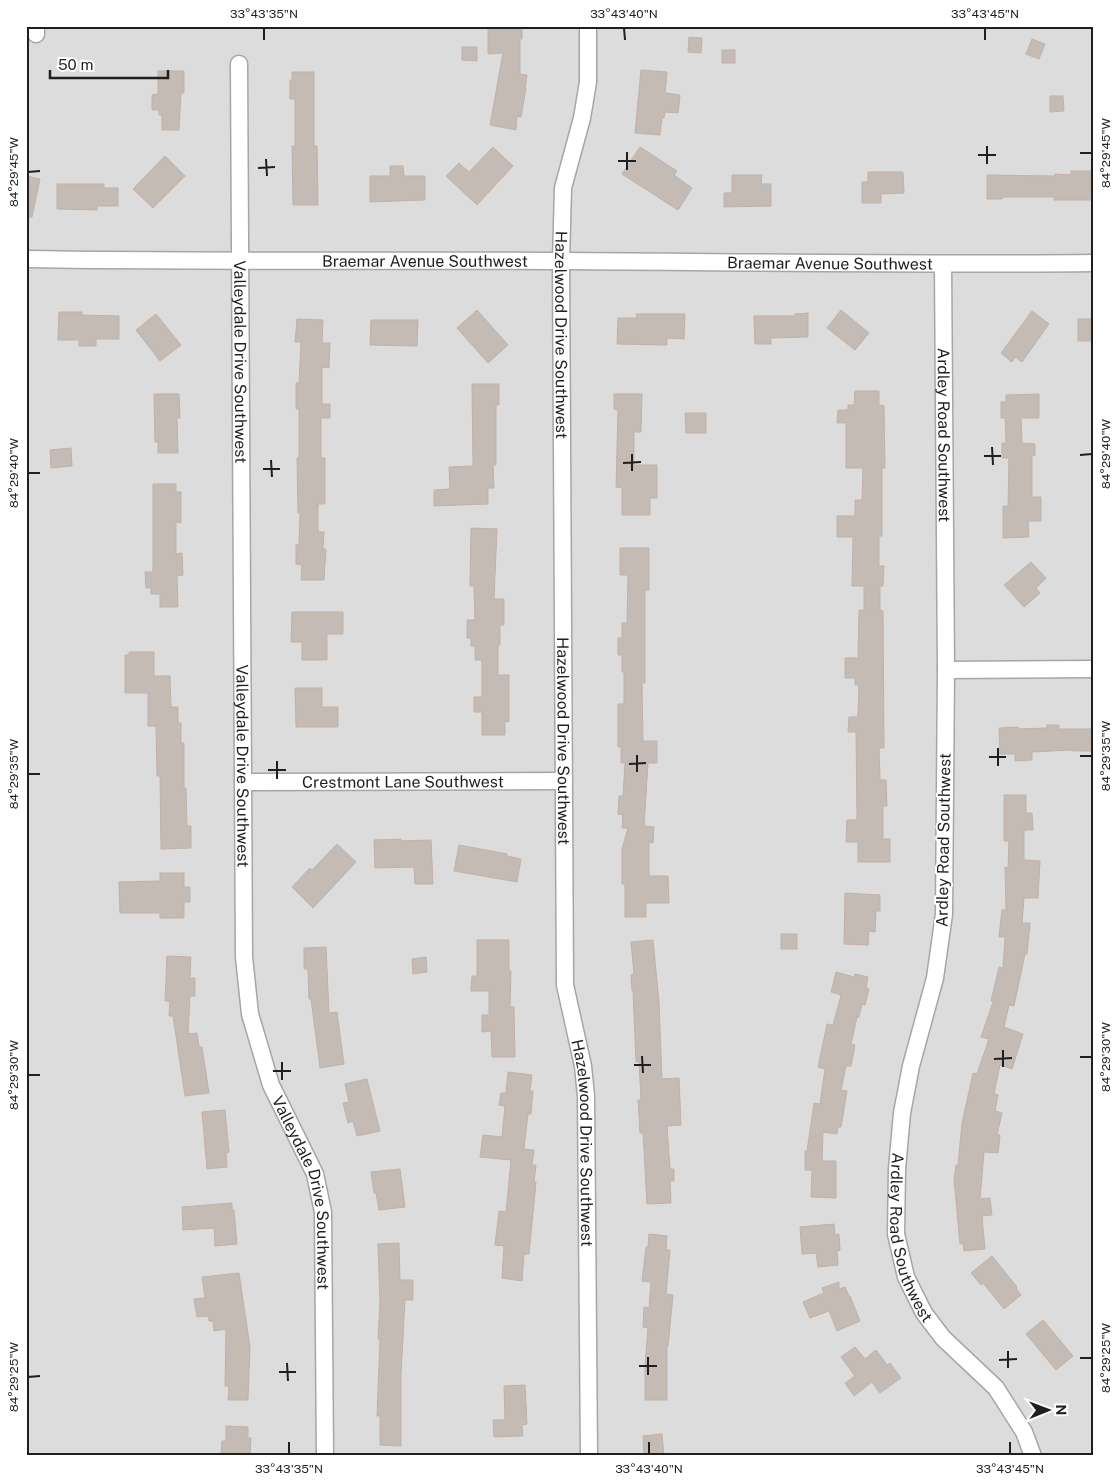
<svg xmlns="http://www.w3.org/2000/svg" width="1120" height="1482" viewBox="0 0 1120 1482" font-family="'Public Sans',sans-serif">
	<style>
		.residential { fill: #dddcdc }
		.building { fill: #c4bbb5; stroke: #c1b1a8 }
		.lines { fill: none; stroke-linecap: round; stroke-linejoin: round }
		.street-casing { stroke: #a6a6a6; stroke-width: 19 }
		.street { stroke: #fff; stroke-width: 16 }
		.ticks { fill: none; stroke: #1f1f1f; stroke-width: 2 }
		.labels { text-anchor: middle; stroke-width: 4; stroke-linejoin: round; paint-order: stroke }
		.street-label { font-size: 16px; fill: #1f1f1f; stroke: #fff }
		.neatline { fill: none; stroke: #1f1f1f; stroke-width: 2 }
		.ticks-label { font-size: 12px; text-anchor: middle; fill: #1f1f1f }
	</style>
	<rect width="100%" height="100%" fill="#f0ebe5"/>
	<rect class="residential" x="26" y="26" width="1068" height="1430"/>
	<g class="building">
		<polygon points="488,26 522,26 522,39 520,39 520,74 527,75 525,88 526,88 521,117 517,116 516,130 490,125 503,53 488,54"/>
		<polygon points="689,37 702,38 701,53 688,52"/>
		<polygon points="1032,39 1045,44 1039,59 1026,54"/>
		<polygon points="462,47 477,47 477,61 462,60"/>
		<rect x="722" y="50" width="13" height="13"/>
		<polygon points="641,70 667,72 665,93 680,95 678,113 665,112 664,118 662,118 660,135 635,133"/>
		<polygon points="158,71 184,71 184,93 181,93 179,130 162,130 162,115 159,115 159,110 152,110 152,95 158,94"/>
		<polygon points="292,72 314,72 314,146 317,146 318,205 293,205 292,146 295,146 295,99 290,99 290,80 292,80"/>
		<polygon points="1050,96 1063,96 1064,111 1050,112"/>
		<polygon points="493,147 513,166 477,205 446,176 459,163 469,172"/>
		<polygon points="640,147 677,171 674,175 692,188 678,210 622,174"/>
		<polygon points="165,156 185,176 153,208 133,189"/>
		<polygon points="390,166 403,166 404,176 425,176 425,200 370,202 370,176 390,176"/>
		<polygon points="1071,171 1094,171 1094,193 1090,193 1090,200 1054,200 1054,197 1002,197 1002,199 987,199 987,175 1055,176 1055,174 1071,175"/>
		<polygon points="868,172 903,172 904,193 881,194 881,203 862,203 862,182 868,182"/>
		<polygon points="732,175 762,175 761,184 771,184 771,206 724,207 724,193 732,193"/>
		<polygon points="26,176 40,179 32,217 26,217"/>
		<polygon points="57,184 104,184 104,188 118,188 118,206 97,206 97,210 57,209"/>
		<polygon points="477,310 508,345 488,363 457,328"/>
		<polygon points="841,310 869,333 855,350 827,328"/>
		<polygon points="1032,311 1049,324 1022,362 1015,357 1012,362 1001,353"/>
		<polygon points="59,312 82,312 82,315 119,316 119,339 96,339 96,346 79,346 79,340 58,340"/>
		<polygon points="808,313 808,337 771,338 771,344 755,344 754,316 795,316 795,314"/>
		<polygon points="156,314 181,345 160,361 136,330"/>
		<polygon points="636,314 685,314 684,339 667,338 667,345 617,344 618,318 637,318"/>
		<polygon points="297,319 323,320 322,343 330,343 329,368 322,367 322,404 330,404 330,418 321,418 321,458 325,458 325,504 318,504 318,532 324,532 323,549 326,549 324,580 301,580 302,565 296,564 296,545 299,545 300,513 298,513 297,458 299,458 299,409 296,409 296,383 299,383 301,342 295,342"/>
		<rect x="1078" y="319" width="16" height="22"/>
		<polygon points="371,320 418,320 417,346 370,345"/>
		<polygon points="472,384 499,384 499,405 496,405 496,465 493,465 494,488 488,488 488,504 434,506 434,490 450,489 449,467 473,466"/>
		<polygon points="855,391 879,391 879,405 884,406 885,468 882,468 882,536 879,536 879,566 884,566 883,586 880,586 880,610 883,611 884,748 879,748 880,780 886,780 887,806 883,806 883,839 890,839 890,862 858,862 858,842 846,842 847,820 857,820 856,732 848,732 849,717 857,717 858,714 859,685 855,685 855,678 845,678 845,658 858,658 859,610 864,610 864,586 852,586 853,537 837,537 837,516 855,516 855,500 862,500 863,468 846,468 846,423 837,423 838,410 848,410 848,405 854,405"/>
		<polygon points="154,394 179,394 180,418 177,418 178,453 158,453 158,442 155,442"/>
		<polygon points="614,394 642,394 641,432 634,432 634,465 657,465 657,498 650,498 650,515 622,515 622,488 616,487 618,410 614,409"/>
		<polygon points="1039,394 1039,418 1021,418 1022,443 1035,444 1035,456 1032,455 1032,497 1041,497 1041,521 1028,521 1029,537 1003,538 1003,506 1008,506 1009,458 1002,458 1002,443 1006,443 1005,418 1001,418 1001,402 1006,402 1006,395"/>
		<polygon points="685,413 706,413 706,433 686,433"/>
		<polygon points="71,448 72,466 51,468 50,450"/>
		<polygon points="153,484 176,484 176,492 181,492 181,523 176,522 176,554 182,553 183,575 177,576 178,607 160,607 160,594 151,594 151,588 146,588 145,572 153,572"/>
		<polygon points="471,528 497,529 494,599 504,599 504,625 500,625 500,645 498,645 498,675 509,675 509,722 505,721 505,735 482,735 482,712 474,712 474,697 482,697 482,660 475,660 475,646 471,646 471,638 467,638 467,620 475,620 474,586 470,586"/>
		<polygon points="620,548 649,548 649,590 645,590 645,683 642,683 643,741 657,741 657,763 648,763 644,826 654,827 653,843 649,842 649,876 668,876 669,903 646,903 646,917 625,917 625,884 622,884 622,849 628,828 622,828 623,815 618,814 619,796 623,796 625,763 621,763 621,747 618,747 618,704 624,704 624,672 622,672 622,655 618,655 618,638 622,638 622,623 627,623 628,575 620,575"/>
		<polygon points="1031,562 1046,578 1036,588 1040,593 1024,607 1004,585"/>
		<polygon points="292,612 343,612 343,634 327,634 327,660 302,660 302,642 291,642"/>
		<polygon points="129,652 154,652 154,676 170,676 171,707 178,707 178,723 181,723 181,743 184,743 184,788 186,788 187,826 191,826 191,848 161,849 160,776 157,776 156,726 148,726 148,693 125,693 125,655 129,655"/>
		<polygon points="295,688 322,688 322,707 338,707 338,727 296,727"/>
		<polygon points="1047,725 1059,725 1059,729 1094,729 1094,751 1073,751 1073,750 1032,752 1032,760 1015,761 1015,754 1000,754 999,728 1018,727 1019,729 1047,728"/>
		<polygon points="1004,795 1026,795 1026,813 1032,813 1033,830 1024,830 1024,860 1040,861 1038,898 1024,898 1022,923 1030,923 1027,954 1025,954 1014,1006 1009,1005 1004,1027 1023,1034 1012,1069 1000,1065 994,1094 998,1095 995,1111 1002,1113 997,1135 1000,1135 998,1153 984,1152 980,1199 990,1198 992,1215 982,1216 985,1249 964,1251 963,1243 960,1244 954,1179 956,1165 958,1165 962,1123 973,1073 977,1074 989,1039 981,1037 993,1002 991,1001 999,967 1003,968 1005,937 999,937 1002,910 1006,910 1005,867 1008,868 1009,841 1004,841"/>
		<polygon points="401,839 401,841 431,840 433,884 415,884 414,867 375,868 374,840"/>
		<polygon points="337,844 356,862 313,908 292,887 310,868 312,870"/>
		<polygon points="459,845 507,854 507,856 521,859 517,882 454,871"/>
		<polygon points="160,873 184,873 184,887 190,887 190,902 184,902 184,918 160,918 160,913 120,913 119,882 160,881"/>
		<polygon points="845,893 880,895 880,911 876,911 875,932 869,931 868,945 844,944"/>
		<rect x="781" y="934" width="16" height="15"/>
		<polygon points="477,940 509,940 509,971 511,971 510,1007 514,1007 515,1057 492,1057 491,1031 482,1032 482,1015 489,1015 489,991 471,991 472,976 477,976"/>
		<polygon points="653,940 659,1002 662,1079 679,1078 681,1125 667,1126 670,1169 674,1169 674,1181 670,1181 671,1203 647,1204 643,1133 640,1133 638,1100 641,1100 639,1062 636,1062 633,991 632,991 631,975 634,974 631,942"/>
		<polygon points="326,947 329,1013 337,1012 344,1064 320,1068 311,999 309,999 308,969 304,969 304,948"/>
		<polygon points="167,956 191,957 190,978 195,978 195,996 190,996 188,1034 197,1033 199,1047 202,1047 209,1093 185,1096 173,1016 169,1016 170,1001 165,1001"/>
		<polygon points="426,957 427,972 413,974 412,959"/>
		<polygon points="836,972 854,977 855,974 868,977 866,988 869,989 865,1005 862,1004 859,1017 857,1017 851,1044 855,1045 851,1066 846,1066 841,1090 847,1091 841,1127 838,1127 837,1134 823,1132 822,1161 836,1161 836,1198 811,1197 812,1170 805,1170 805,1151 807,1151 814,1103 820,1104 825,1069 818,1067 827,1024 833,1025 841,995 831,992"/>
		<polygon points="508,1072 532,1075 530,1091 533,1091 531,1114 528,1114 524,1149 534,1150 532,1165 536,1165 534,1182 536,1182 529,1254 524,1254 522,1281 502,1278 504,1246 495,1245 499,1211 506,1212 511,1160 480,1157 483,1135 502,1137 505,1106 499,1105 501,1093 506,1093"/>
		<polygon points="367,1079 380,1131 357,1136 353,1121 348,1123 343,1103 349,1102 345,1084"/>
		<polygon points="225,1110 229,1152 226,1153 227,1167 207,1169 202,1112"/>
		<polygon points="400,1169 405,1207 379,1210 376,1193 374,1193 371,1172"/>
		<polygon points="232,1203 232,1210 234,1210 237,1244 215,1246 214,1228 183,1230 182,1207"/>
		<polygon points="834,1224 835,1235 839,1234 840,1250 837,1251 838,1265 818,1267 816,1253 802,1254 800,1227"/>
		<polygon points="649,1234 667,1236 666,1250 670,1250 666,1294 673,1295 668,1346 667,1346 667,1400 645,1400 645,1364 648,1328 643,1327 644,1307 649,1308 651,1282 642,1281 646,1247 648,1247"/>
		<polygon points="399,1243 400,1280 413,1280 413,1300 405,1300 401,1375 401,1446 380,1445 380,1416 377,1416 380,1339 378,1339 380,1303 378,1244"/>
		<polygon points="992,1256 1017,1287 1016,1288 1021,1295 1004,1309 983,1283 981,1285 971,1273"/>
		<polygon points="239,1273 250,1347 248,1400 228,1400 229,1386 225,1386 226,1329 214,1331 213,1321 209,1321 208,1316 197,1317 194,1299 205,1298 202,1277"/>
		<polygon points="839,1282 839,1289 845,1287 849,1296 850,1296 860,1321 837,1331 829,1311 810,1318 803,1302 824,1293 822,1288"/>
		<polygon points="1043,1320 1073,1356 1056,1370 1026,1334"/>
		<polygon points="855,1347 865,1359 876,1350 887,1365 890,1363 901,1378 880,1393 872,1382 854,1396 845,1383 855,1376 841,1357"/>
		<polygon points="525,1385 527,1424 522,1425 523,1436 494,1437 493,1420 505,1420 504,1386"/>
		<polygon points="226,1426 248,1427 248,1438 251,1438 250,1456 221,1456 222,1441 226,1441"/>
		<polygon points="662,1434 664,1456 644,1456 643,1436"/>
	</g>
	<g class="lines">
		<g class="street-casing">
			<g id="street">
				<path id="s1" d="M588 26V82L582 118 563 188 561 261 565 985 583 1066 586 1096 589 1456"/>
				<polyline points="36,34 36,26"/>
				<path id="s2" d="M239 64 244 957 250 1014 271 1085 315 1174 323 1212 325 1456"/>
				<path id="s3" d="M26 259C205 262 384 260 563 261 740 262 917 265 1094 263"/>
				<path id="s4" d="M943 264 946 670 944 914 935 978 911 1066 902 1113 897 1169 896 1234 906 1277 924 1313 943 1338 996 1388 1024 1432 1033 1456"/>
				<polyline points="946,670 1094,669"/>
				<path id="s5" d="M243 782 564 781"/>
			</g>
		</g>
		<use href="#street" class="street"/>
	</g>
	<path class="ticks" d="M264 28V40M624 28 625 40M985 28V40M987 146V164M627 152V170M1080 153H1092M978 155H996M266 159 267 176M618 161H636M258 168 275 167M28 172 40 171M992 447 993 465M632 454V471M1080 455 1092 454M984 456H1001M271 460 272 477M623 463 641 462M263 469H280M28 473H40M998 748V766M637 755V772M1080 756H1092M989 757H1006M277 761V779M629 764 646 763M268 770H286M28 774H40M1003 1050V1067M642 1056 643 1073M1080 1057H1092M994 1059 1012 1058M282 1062V1080M634 1065H651M273 1071H291M28 1075H40M1008 1351V1368M648 1357V1375M1080 1358H1092M999 1360 1017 1359M287 1363 288 1381M639 1366H657M279 1372H296M28 1377 40 1376M289 1442V1454M649 1442V1454M1010 1442V1454"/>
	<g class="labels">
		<g class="street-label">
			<text dy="6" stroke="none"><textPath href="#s3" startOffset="399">Braemar Avenue Southwest</textPath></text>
			<text dy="6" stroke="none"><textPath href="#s3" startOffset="804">Braemar Avenue Southwest</textPath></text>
			<text dy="6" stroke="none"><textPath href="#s1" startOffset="312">Hazelwood Drive Southwest</textPath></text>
			<text dy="6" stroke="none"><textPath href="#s2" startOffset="298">Valleydale Drive Southwest</textPath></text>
			<text dy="6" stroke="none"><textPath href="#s4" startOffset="171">Ardley Road Southwest</textPath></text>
			<text dy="6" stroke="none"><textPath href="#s1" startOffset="718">Hazelwood Drive Southwest</textPath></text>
			<text dy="6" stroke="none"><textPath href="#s2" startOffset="702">Valleydale Drive Southwest</textPath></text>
			<text dy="6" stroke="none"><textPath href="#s5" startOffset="160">Crestmont Lane Southwest</textPath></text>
			<text transform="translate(943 840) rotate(-89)" y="6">Ardley Road Southwest</text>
			<text dy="6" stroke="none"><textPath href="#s1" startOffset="1122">Hazelwood Drive Southwest</textPath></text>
			<text dy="6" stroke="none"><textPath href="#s2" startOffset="1139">Valleydale Drive Southwest</textPath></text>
			<text dy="6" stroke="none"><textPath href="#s4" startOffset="981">Ardley Road Southwest</textPath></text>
		</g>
	</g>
	<rect width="1120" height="1482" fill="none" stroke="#ffffff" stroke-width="55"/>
	<g transform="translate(1048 1410) rotate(89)" stroke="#ffffff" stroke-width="4" paint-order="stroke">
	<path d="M0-4L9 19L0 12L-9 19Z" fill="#1f1f1f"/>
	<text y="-8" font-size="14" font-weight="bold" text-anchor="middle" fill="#1f1f1f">N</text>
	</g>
	<path d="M50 70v8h118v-8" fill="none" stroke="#1f1f1f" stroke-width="2.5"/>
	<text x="58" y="70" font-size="15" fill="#1f1f1f" stroke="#ffffff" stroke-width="4" paint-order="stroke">50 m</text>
	<rect x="28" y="28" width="1064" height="1426" class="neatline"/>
	<g class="ticks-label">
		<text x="264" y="18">33°43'35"N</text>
		<text x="624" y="18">33°43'40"N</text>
		<text x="985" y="18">33°43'45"N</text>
		<text transform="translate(1106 153) rotate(-90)" y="4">84°29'45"W</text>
		<text transform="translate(14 172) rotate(-90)" y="4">84°29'45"W</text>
		<text transform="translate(1106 454) rotate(-90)" y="4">84°29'40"W</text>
		<text transform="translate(14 473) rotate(-90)" y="4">84°29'40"W</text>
		<text transform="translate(1106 756) rotate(-90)" y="4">84°29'35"W</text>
		<text transform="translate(14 774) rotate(-90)" y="4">84°29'35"W</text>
		<text transform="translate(1106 1057) rotate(-90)" y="4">84°29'30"W</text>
		<text transform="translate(14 1075) rotate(-90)" y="4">84°29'30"W</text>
		<text transform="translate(1106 1358) rotate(-90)" y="4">84°29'25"W</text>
		<text transform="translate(14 1377) rotate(-90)" y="4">84°29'25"W</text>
		<text x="289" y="1473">33°43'35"N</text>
		<text x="649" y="1473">33°43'40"N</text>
		<text x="1010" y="1473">33°43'45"N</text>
	</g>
</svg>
